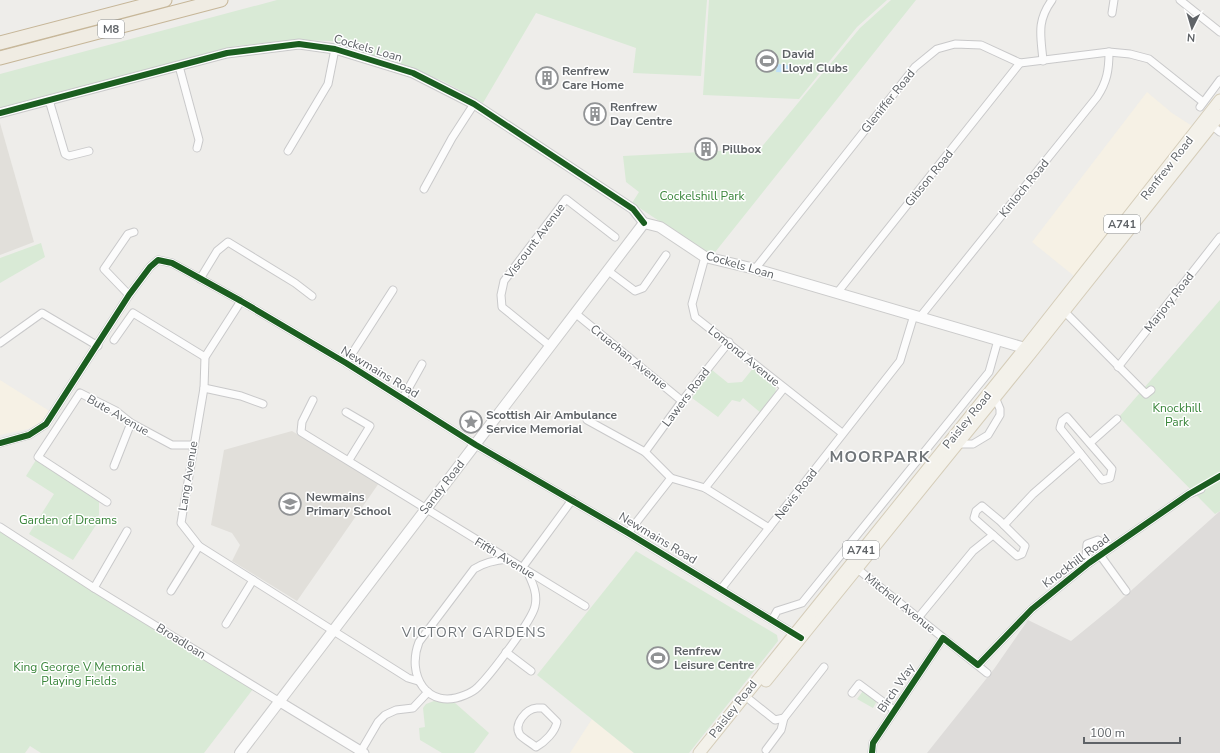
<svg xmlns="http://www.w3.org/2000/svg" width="1220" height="753" viewBox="0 0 1220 753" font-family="'Nunito Sans',sans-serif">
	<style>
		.commercial { fill: #f6f1e5 }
		.industrial { fill: #dedcda }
		.education { fill: #e1dfda }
		.green { fill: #d9ead6 }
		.water { fill: #c0e1f7 }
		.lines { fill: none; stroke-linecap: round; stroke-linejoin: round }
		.minor-casing { stroke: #c9c9ca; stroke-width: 9 }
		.tertiary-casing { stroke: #c9c9ca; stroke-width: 11 }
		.secondary-casing { stroke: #cbcbcb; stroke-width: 12 }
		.primary-casing { stroke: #d5cdb9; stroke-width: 13 }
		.motorway-casing { stroke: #c6b698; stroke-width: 15 }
		.minor { stroke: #fcfcfc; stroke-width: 7 }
		.tertiary { stroke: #fcfcfc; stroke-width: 9 }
		.secondary { stroke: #fcfcfc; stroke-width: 10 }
		.primary { stroke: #f3f1ea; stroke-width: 11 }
		.motorway { stroke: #f0ece3; stroke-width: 13 }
		.cycleway-casing { stroke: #fff; stroke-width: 8 }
		.cycleway { stroke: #1b5e20; stroke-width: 6 }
		.labels { text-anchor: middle; stroke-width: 3; stroke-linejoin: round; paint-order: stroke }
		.shield { fill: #fff; stroke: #8f9295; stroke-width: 1 }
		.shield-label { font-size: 11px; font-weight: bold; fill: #5f6367 }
		.street-label { font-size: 12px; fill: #5f6367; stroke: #fff }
		.poi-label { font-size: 12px; font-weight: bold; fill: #5f6367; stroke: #fff; text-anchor: start }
		.park-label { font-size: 12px; fill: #39853a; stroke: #fff }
		.quarter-label { font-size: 14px; letter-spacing: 1px; fill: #707579; stroke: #fff }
		.district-label { font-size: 16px; font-weight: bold; letter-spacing: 1px; fill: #707579; stroke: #fff }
	</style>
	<rect width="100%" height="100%" fill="#eeedea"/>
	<g class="commercial">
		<polygon points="1147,92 1172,113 1192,126 1074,276 1032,242"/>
		<polygon points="0,380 51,412 47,420 28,429 0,435"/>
		<polygon points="592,719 634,753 570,753"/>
	</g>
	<polygon class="industrial" points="1220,511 1220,753 927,753 994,669 1028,620 1071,641 1115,605"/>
	<g class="education">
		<polygon points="0,123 34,242 0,255"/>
		<polygon points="292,431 379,483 297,601 232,561 240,545 232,533 211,525 224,450"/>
	</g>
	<g class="green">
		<polygon points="277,0 707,0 701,76 633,73 636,48 536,13 483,103 443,81 332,41 298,40 236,46 0,110 0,74"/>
		<polygon points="709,0 887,0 857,27 799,99 703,95"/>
		<polygon points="891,0 916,0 712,256 632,203 639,192 626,182 623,156 760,149 860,28"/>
		<polygon points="41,243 45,257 0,283 0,258"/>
		<polygon points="1220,300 1220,511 1215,514 1119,417"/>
		<polygon points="754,367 775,382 776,394 761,413 743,398 740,402 732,400 718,417 692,398 712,370 728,383 742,382"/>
		<polygon points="36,460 99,501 99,515 94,523 96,525 73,560 29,534 54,494 26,476"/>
		<polygon points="0,530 253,689 204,753 41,753 30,746 25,753 0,753"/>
		<polygon points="636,551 777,635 778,641 689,753 634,753 537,675"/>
		<polygon points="863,691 877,701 873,708 857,699"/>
		<polygon points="434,701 455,703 489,733 474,753 442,753 420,740 419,728 425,727 423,708 426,704"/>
	</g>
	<polygon class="water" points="777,64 796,66 795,73 776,72"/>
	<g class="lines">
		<g class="minor-casing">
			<g id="minor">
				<polyline points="1180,0 1220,32"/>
				<polyline points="1112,13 1114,0"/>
				<path d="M1043 61C1041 36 1036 22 1052 0"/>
				<polyline points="179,66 199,140 197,148"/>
				<polyline points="49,100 65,154 69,156 89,151"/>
				<polyline points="1200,107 1220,80"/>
				<polyline points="1209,123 1220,132"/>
				<polyline points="288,151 328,84 335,49"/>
				<polyline points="424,189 452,138 474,104"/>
				<polyline points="705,257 692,304 695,317 842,433"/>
				<polyline points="755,269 915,67 937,49 955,44 981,45 1020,63 1109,52 1130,54 1149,59 1203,102"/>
				<polyline points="607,270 635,291 643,288 666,255"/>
				<polyline points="200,279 217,251 228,242 295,283 312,296"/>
				<polyline points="837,293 1020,63"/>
				<polyline points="129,295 104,269 128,234 134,232"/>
				<polyline points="241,301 205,357 204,388 181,523 199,546 408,678 418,681"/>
				<polyline points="1061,308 1146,394 1151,390"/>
				<polyline points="575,313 682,401"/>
				<path d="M920 317 1097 97C1107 82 1109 70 1109 52"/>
				<polyline points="114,340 133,313 205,357"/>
				<polyline points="0,343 42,313 98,346"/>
				<polyline points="550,346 502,307 501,295 504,281 566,199 615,237"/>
				<polyline points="346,363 393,290"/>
				<polyline points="1118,367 1220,237"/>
				<polyline points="204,388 241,396 263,404"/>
				<polyline points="403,398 422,364"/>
				<polyline points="313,400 302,422 301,432 585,606"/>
				<polyline points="346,412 370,426 349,460"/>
				<polygon points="1067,417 1112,469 1110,478 1102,480 1060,428 1062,421"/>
				<polyline points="587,420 645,452 671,478 705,488 769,528"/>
				<polyline points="0,443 29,435 46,424 129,295 150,267 158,260 172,263 241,301 346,363 476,445 628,533 798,636"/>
				<polyline points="1090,443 1117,419"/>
				<polyline points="958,444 973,444 988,435 1000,415 1000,409 995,397"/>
				<polyline points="645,452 682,401 729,342"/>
				<polyline points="114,466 131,423"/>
				<polyline points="705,488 784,388"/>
				<polyline points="107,502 38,457 80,393 116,411 131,423 172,445 193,445"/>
				<polygon points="982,506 1000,521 1025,546 1022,554 1017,556 974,518 976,511"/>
				<polyline points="1004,525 1033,494 1080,453"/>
				<polyline points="0,527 94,588 280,702"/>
				<polyline points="628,533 671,478"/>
				<polyline points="1100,555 1126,591"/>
				<path d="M508 559C495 560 485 562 474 569L419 642C406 675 427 711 465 695 470 693 474 691 478 687 490 675 532 621 535 606 538 593 532 582 527 571"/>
				<polyline points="1089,563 1086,557 1087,544 1098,540 1110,548"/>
				<polyline points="855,567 987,673"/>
				<polyline points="522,568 572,500"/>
				<polyline points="94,588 127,531"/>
				<polyline points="721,589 900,361 914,315"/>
				<polyline points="171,591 199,546"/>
				<polyline points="918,618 973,551 993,535"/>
				<polyline points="772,620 777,611 802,603 989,372 998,340"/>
				<polyline points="226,624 253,580"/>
				<polyline points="506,652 531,671"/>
				<polyline points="978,665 1032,609 1089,563 1189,494 1201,489"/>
				<polyline points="852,693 859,684 894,710"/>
				<polyline points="750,700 775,720 784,718"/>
				<path d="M537 708H543L557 722C555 732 545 742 536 747 531 743 524 739 520 735 513 724 526 709 537 708Z"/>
				<polyline points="766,750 781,730 784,718 824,667"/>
				<polyline points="361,751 378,722 385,715 396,710 413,708 428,692"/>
				<polyline points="872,753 873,743 943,638"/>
			</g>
		</g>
		<g class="tertiary-casing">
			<g id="tertiary">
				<polyline points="0,113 227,53 299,44 335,49 413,73 474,104 633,209 644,223"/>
				<polyline points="280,702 364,753"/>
			</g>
		</g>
		<g class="secondary-casing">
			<polyline id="secondary" points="240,753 644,223 660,227 705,257 755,269 1025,348 1031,353"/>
		</g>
		<g class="primary-casing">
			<g id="primary">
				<polyline points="766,681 1031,353 1220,115"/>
				<polyline points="699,753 1025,348 1220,100"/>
			</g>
		</g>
		<g class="motorway-casing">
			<g id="motorway">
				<polyline points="0,43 165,0"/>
				<polyline points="0,58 221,0"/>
			</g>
		</g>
		<use href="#minor" class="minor"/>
		<use href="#tertiary" class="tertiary"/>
		<use href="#secondary" class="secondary"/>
		<use href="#primary" class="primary"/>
		<use href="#motorway" class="motorway"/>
		<g class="cycleway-casing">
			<g id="cycleway">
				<polyline points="0,113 227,53 299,44 335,49 413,73 474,104 633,209 644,223"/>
				<polyline points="0,443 29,435 46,424 129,295 150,267 158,260 172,263 241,301 346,363 476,445 628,533 801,638"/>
				<polyline points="872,753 873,743 943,638 978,665 1032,609 1089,563 1189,494 1220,476"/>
			</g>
		</g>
		<use href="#cycleway" class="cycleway"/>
	</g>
	<defs>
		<g id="stadium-ring" transform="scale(1.15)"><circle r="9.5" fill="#fff" stroke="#919395" stroke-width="1.5"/><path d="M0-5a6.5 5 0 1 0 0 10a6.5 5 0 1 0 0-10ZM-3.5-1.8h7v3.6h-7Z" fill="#919395"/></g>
		<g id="building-ring" transform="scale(1.15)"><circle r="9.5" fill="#fff" stroke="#919395" stroke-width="1.5"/><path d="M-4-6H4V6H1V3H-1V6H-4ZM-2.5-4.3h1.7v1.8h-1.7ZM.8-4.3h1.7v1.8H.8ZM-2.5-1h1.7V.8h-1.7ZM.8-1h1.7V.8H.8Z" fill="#919395"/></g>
		<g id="sight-ring" transform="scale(1.15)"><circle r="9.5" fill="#fff" stroke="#919395" stroke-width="1.5"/><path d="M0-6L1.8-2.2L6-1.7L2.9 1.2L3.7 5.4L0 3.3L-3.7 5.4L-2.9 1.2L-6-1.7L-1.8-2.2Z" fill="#919395"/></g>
		<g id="school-ring" transform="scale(1.15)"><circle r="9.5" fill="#fff" stroke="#919395" stroke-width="1.5"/><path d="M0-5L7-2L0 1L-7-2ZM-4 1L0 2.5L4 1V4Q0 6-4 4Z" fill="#919395"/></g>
	</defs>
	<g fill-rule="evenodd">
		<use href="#stadium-ring" x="767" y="61"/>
		<use href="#building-ring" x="547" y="78"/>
		<use href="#building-ring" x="595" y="114"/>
		<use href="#building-ring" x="706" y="149"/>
		<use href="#sight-ring" x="471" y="422"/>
		<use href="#school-ring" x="290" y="504"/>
		<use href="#stadium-ring" x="658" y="658"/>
	</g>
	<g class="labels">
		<g class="shield">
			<rect x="98" y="20" width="26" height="18" rx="3"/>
			<rect x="1104" y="215" width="36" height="18" rx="3"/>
			<rect x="843" y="541" width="36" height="18" rx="3"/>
		</g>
		<g class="shield-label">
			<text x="111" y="33">M8</text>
			<text x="1122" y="228">A741</text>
			<text x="861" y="554">A741</text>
		</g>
		<g class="street-label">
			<text transform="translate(368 48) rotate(16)" y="4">Cockels Loan</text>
			<text transform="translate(888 101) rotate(-51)" y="4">Gleniffer Road</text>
			<text transform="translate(1167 168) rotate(-52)" y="4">Renfrew Road</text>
			<text transform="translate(929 178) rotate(-51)" y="4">Gibson Road</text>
			<text transform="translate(1024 188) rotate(-51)" y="4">Kinloch Road</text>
			<text transform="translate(535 241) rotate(-53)" y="4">Viscount Avenue</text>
			<text transform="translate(740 265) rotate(16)" y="4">Cockels Loan</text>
			<text transform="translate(1169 302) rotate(-52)" y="4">Marjory Road</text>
			<text transform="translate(744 356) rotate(39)" y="4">Lomond Avenue</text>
			<text transform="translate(629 357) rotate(39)" y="4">Cruachan Avenue</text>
			<text transform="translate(380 372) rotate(31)" y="4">Newmains Road</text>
			<text transform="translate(686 397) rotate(-53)" y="4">Lawers Road</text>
			<text transform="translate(118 415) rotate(30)" y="4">Bute Avenue</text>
			<text transform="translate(967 420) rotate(-51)" y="4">Paisley Road</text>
			<text transform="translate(188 476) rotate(-81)" y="4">Lang Avenue</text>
			<text transform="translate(442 487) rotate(-52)" y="4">Sandy Road</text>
			<text transform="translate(796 494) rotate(-52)" y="4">Nevis Road</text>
			<text transform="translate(658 538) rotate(31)" y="4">Newmains Road</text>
			<text transform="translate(505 558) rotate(31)" y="4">Fifth Avenue</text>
			<text transform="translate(1076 561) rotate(-37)" y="4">Knockhill Road</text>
			<text transform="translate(900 603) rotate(39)" y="4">Mitchell Avenue</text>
			<text transform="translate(181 641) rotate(32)" y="4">Broadloan</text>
			<text transform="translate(896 688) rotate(-56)" y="4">Birch Way</text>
			<text transform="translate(733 709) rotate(-52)" y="4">Paisley Road</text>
		</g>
		<g class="poi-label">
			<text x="782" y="58">David<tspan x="782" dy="14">Lloyd Clubs</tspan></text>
			<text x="562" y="75">Renfrew<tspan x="562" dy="14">Care Home</tspan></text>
			<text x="610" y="111">Renfrew<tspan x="610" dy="14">Day Centre</tspan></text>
			<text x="722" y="153">Pillbox</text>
			<text x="486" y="419">Scottish Air Ambulance<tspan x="486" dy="14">Service Memorial</tspan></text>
			<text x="306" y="501">Newmains<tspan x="306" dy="14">Primary School</tspan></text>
			<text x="674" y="655">Renfrew<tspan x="674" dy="14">Leisure Centre</tspan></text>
		</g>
		<g class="park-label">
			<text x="702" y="200">Cockelshill Park</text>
			<text x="1177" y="412">Knockhill<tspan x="1177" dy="14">Park</tspan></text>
			<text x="68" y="524">Garden of Dreams</text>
			<text x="79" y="671">King George V Memorial<tspan x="79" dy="14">Playing Fields</tspan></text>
		</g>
		<g class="quarter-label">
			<text x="474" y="637">VICTORY GARDENS</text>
		</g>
		<g class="district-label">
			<text x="880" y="462">MOORPARK</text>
		</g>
	</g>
	<g transform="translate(1192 28) rotate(185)" stroke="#ffffff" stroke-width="3" paint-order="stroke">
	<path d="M0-3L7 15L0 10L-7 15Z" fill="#5f6367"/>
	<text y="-6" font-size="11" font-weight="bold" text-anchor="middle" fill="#5f6367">N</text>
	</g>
	<path d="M1084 737v6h96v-6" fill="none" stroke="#5f6367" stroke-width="2"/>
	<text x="1090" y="737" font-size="12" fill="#5f6367" stroke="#ffffff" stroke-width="3" paint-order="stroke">100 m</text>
</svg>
